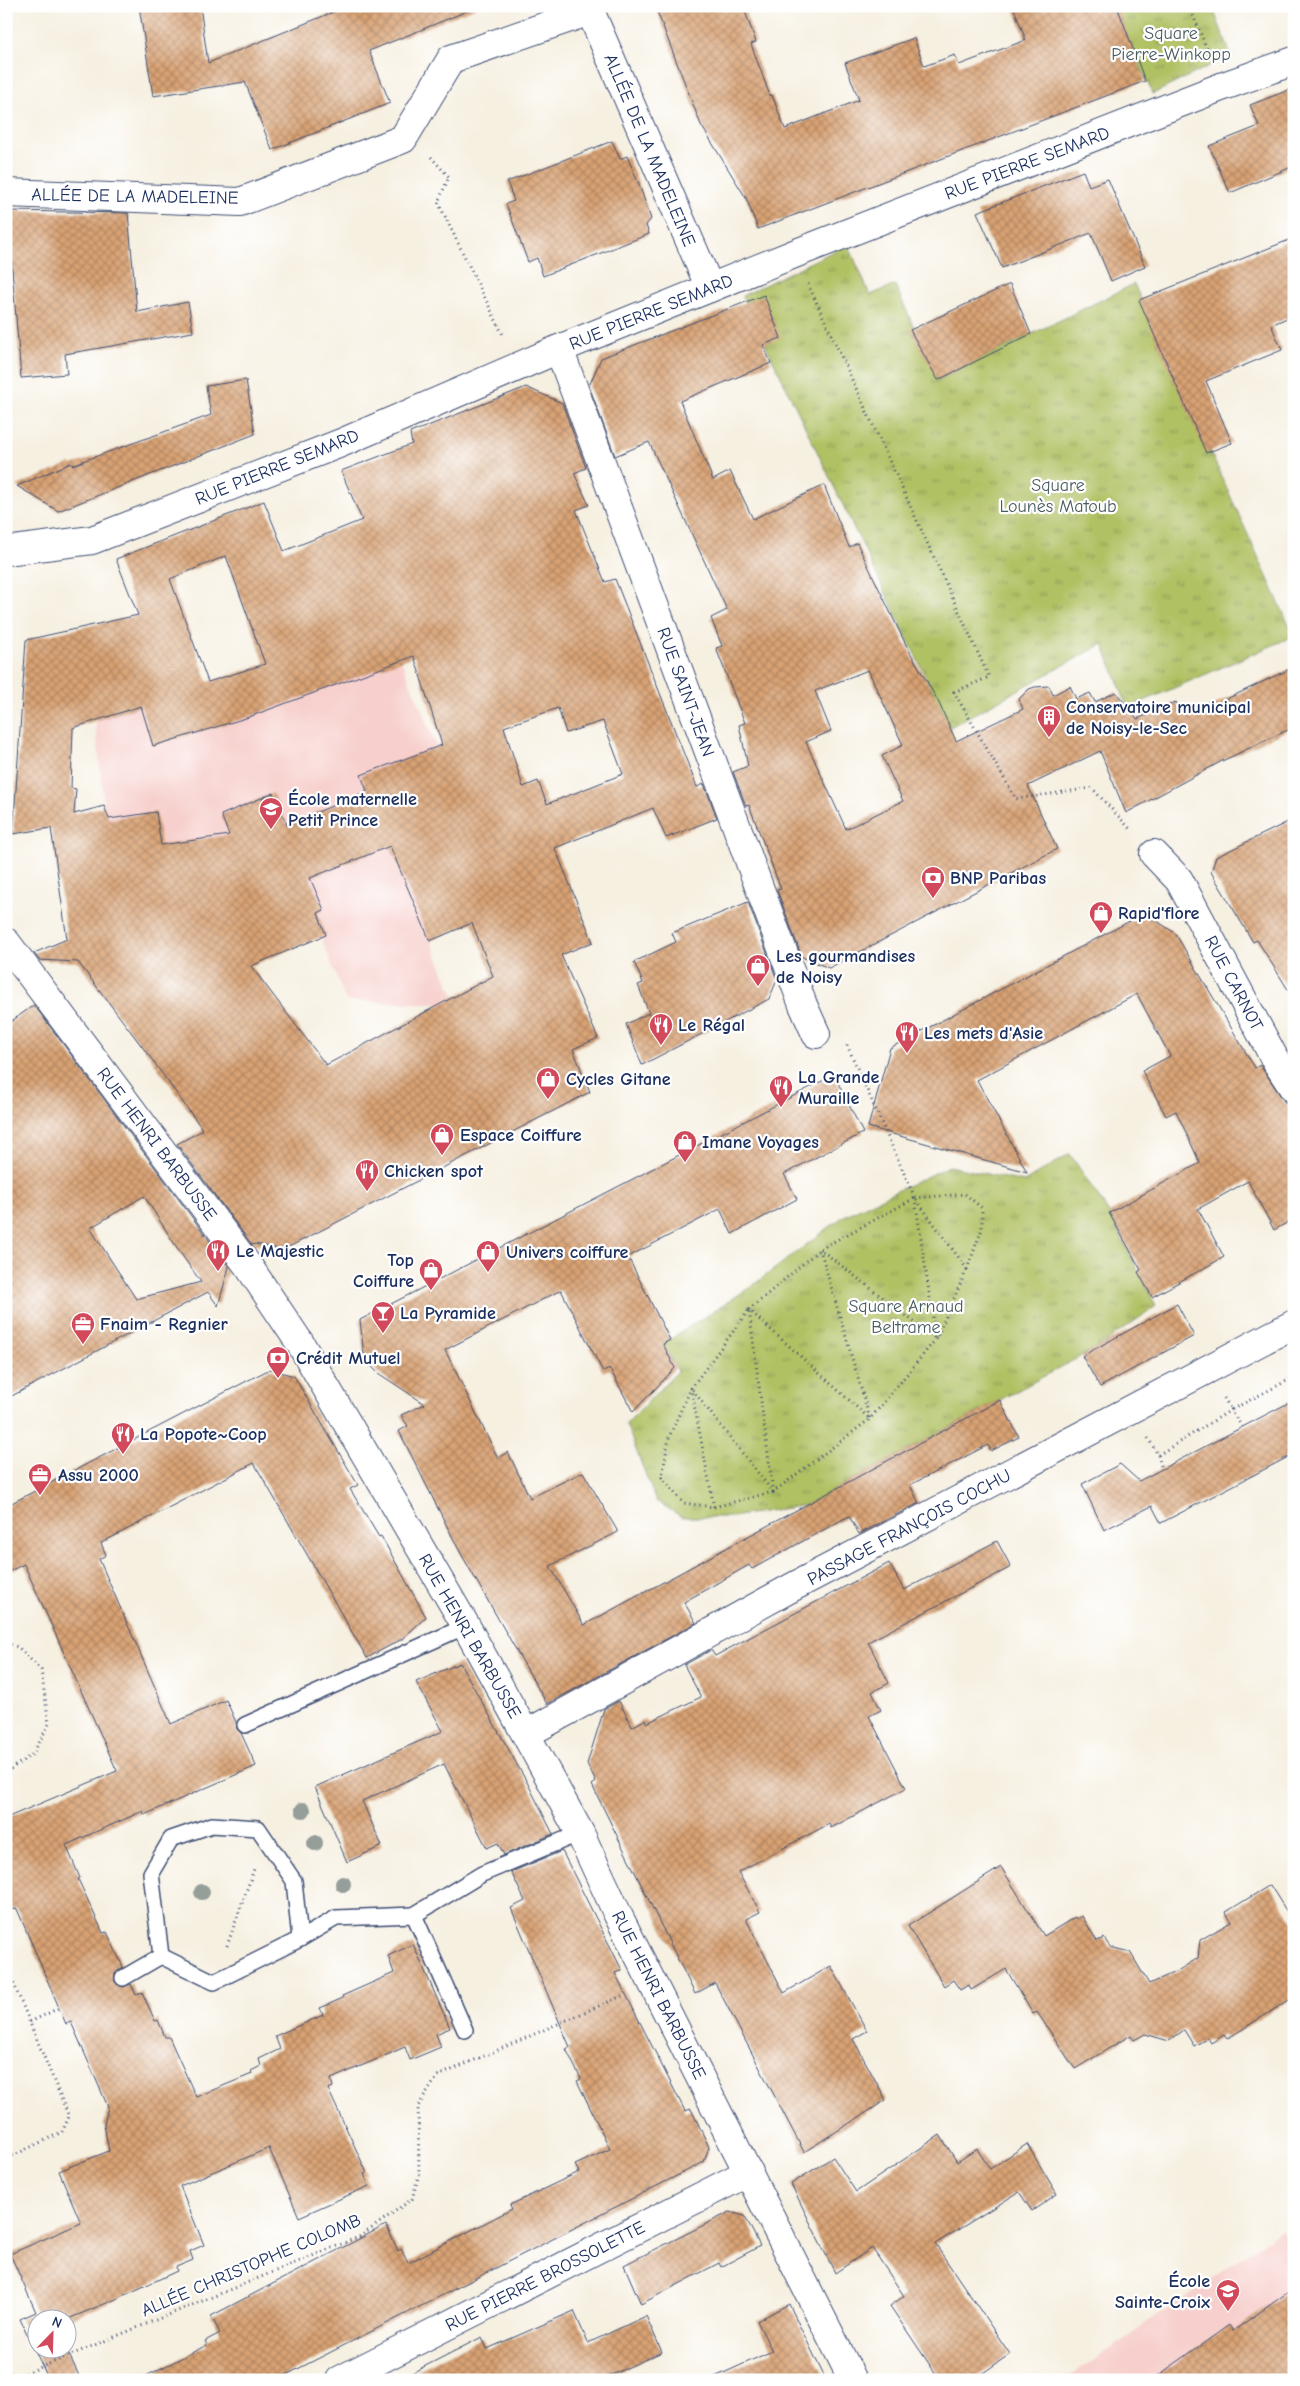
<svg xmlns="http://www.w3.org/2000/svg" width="1300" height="2386" viewBox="0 0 1300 2386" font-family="'Comic Neue',sans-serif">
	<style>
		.built { fill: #f7d0cd }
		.park { fill: url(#park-tufts); stroke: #667861 }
		.building { fill: url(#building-cross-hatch); fill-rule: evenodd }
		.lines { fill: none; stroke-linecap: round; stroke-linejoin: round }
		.service-casing { stroke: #3c4c72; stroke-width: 18 }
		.minor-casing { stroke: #3c4c72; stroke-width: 30 }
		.path { stroke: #3c4c72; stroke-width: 3; stroke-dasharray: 1 4; stroke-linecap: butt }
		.service { stroke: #fff; stroke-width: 15 }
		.minor { stroke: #fff; stroke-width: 28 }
		.tree { fill: #969e9a }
		.labels { text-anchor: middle; stroke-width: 4.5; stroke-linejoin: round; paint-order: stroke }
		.park-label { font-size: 18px; fill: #485b60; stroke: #fff }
		.street-label { font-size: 18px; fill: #1b2f5e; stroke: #fff }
		.poi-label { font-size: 18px; font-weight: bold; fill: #1b2f5e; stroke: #fff; text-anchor: start }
	</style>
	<defs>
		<pattern id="park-tufts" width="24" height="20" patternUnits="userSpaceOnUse" patternTransform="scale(1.25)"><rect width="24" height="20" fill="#b0c164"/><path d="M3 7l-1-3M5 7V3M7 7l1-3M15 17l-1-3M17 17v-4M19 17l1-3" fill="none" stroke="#8e9d56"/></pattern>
		<pattern id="building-cross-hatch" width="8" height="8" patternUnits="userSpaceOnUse" patternTransform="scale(1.25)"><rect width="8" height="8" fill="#d9a273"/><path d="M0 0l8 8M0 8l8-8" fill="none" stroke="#af8462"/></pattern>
	</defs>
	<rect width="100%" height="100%" fill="#fff"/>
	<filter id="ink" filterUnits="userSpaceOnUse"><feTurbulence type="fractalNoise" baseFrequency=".02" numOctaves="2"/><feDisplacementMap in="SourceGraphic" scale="10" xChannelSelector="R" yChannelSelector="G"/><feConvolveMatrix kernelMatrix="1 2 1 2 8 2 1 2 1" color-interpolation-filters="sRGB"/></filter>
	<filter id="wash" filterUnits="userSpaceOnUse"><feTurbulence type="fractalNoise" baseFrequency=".0096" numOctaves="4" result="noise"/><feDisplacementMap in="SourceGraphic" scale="20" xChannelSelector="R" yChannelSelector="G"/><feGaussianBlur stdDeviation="1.12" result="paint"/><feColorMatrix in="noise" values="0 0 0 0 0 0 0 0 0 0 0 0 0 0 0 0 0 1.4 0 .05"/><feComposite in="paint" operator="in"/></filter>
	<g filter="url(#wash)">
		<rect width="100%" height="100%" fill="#f6f0e1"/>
		<g class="built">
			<polygon points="401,660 437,747 405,879 454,996 440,1004 346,1001 321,937 190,841 161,845 156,812 109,819 104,806 95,719 140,704 154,746 246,718"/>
			<polygon points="1282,2229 1294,2245 1294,2380 1066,2380"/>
		</g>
		<g class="park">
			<polygon points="1112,6 1212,6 1232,58 1213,64 1153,94"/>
			<polygon points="848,244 870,295 895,285 938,380 1134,284 1294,636 1128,708 1103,644 950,727 742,296"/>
			<polygon points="1070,1154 1109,1213 1156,1306 1098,1347 806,1505 732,1517 682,1517 656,1501 626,1424 678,1371 663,1344 752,1286 844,1216 949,1166 1024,1182"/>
		</g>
		<g id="blocks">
			<g class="building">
				<polygon points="139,6 200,6 208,63 348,6 477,7 369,51 390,103 272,150 245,82 153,96"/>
				<polygon points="655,6 743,6 756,42 751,44 770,96 772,95 785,129 859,100 845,63 914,38 924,66 955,55 959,65 1026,40 1013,6 1117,6 1145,81 758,229 746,198 701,125"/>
				<polygon points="1294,88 1294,166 1230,193 1209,146 1259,126 1250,105"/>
				<polygon points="612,141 620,159 627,156 639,184 651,219 646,225 649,234 543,276 537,258 528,262 506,204 514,201 507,182"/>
				<polygon points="1083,171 1089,186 1108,179 1145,266 1111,281 1091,233 1002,268 977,212"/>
				<polygon points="9,211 128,213 137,312 188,302 193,332 65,354 67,374 21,378 9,233"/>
				<polygon points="1294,238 1294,315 1271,325 1282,350 1206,381 1232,443 1206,453 1139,300"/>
				<polygon points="1010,284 1031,334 938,380 910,330"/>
				<path d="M764 295 781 338 763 345 771 363 680 401 713 480 730 471 753 519 824 485 849 547 857 543 906 645 938 701 956 741 1023 709 1019 699 1029 689 1035 687 1049 686 1053 695 1070 686 1076 699 1090 693 1095 702 1116 692 1137 719 1176 702 1182 713 1197 706 1199 712 1294 667V727L1222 761 1126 813 1100 751 1028 786 1057 849 829 968 802 957 777 890 781 889 749 805 746 806 733 772 748 766 739 725 745 723 716 648 722 646 711 618 727 610 649 442 615 456 589 386 601 358ZM868 670 903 745 882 756 903 801 846 829 806 742 831 731 815 691Z"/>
				<polygon points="246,380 255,434 58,511 17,486 71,463 72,465 211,415 206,386"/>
				<path d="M526 387 562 403 586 468 574 473 589 505 576 510 605 582 615 579 697 787 704 784 717 818 666 838 653 808 555 848 593 942 561 955 598 1038 573 1049 590 1092 283 1250 255 1244 252 1245 177 1144 203 1130 150 1057 78 962 39 960 34 953 67 939 51 828 13 834 26 640 138 615 116 559 264 501 284 551 362 520 341 471 412 444 410 433ZM226 556 265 664 208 682 170 579ZM414 656 442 745 361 775 367 791 287 825 273 793 221 815 229 835 161 845 156 812 109 819 104 806 74 814 76 789 71 788 73 728 141 706 153 746 246 718ZM558 708 566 733 603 721 623 774 547 804 538 781 523 787 504 727ZM390 846 430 941 472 923 493 976 326 1065 251 966 326 935 318 913 324 910 310 878Z"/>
				<polygon points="1294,819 1294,999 1257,940 1253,942 1211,872 1216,857"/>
				<polygon points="748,902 777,980 769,999 642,1065 626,1024 649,1013 638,985 643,983 634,962 676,942 672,933"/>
				<polygon points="1145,913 1175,933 1255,1068 1260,1065 1294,1116 1294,1219 1274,1230 1248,1181 1198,1209 1224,1257 1152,1297 1138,1272 1141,1270 1109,1213 1200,1163 1176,1111 1166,1116 1142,1071 1170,1056 1137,994 977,1080 1027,1172 868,1127 890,1048"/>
				<path d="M34 1005 229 1267 218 1306 208 1292 6 1399V1025ZM144 1196 181 1254 201 1282 136 1299 90 1228Z"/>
				<polygon points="834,1075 863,1133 784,1174 797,1199 732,1234 720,1209 628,1257 670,1340 663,1344 675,1368 633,1412 610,1369 603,1372 561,1290 445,1350 498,1458 508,1452 530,1498 583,1472 618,1532 550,1566 584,1625 1000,1400 1019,1437 991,1451 988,1445 910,1485 919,1503 859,1534 849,1516 752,1569 749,1565 684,1602 696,1623 547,1704 460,1552 399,1431 408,1426 401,1415 425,1404 378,1373 370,1365 364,1357 360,1320"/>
				<polygon points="1177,1304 1194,1336 1100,1387 1082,1356"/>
				<polygon points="270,1369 294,1376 358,1485 350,1489 379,1537 381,1536 426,1617 402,1639 367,1658 254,1463 101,1543 106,1555 99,1559 171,1724 226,1700 236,1722 237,1729 241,1733 256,1766 144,1815 143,1811 66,1845 80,1878 78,1879 103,1933 107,1932 123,1967 115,1974 115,1982 123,1987 131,1984 136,1995 142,1992 155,2021 158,2020 165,2037 169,2037 196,2097 252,2074 251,2071 261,2066 259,2059 280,2049 275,2036 323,2015 320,2008 343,1998 342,1996 394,1973 388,1956 413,1944 450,2028 436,2034 441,2047 410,2060 405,2047 331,2079 333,2087 328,2089 367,2173 364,2174 369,2186 299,2217 269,2148 180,2186 204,2245 190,2251 193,2260 176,2267 177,2271 114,2300 68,2319 38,2318 38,2348 66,2348 81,2380 49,2380 20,2319 36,2312 10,2254 81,2223 59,2171 109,2151 104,2125 108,2107 71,2022 66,2024 17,1909 6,1910 6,1818 117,1771 24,1564 6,1573 6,1506"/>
				<polygon points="1294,1400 1294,1454 1161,1523 1152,1506 1104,1530 1082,1484 1120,1464 1139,1481"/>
				<polygon points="997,1541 1011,1567 868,1642 889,1683 872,1692 881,1710 869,1716 906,1788 831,1828 829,1824 738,1872 760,1912 746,1919 784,1993 831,1966 867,2031 853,2039 886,2100 804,2152 715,1983 695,1994 592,1785 596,1782 587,1764 604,1709 619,1701 632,1727 646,1719 647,1723 701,1697 684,1665 711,1650 715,1656 889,1563 904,1590"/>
				<polygon points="460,1663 528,1784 553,1834 504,1855 498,1843 487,1848 444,1764 362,1801 382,1846 347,1862 315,1787 443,1731 416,1682"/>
				<polygon points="562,1851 622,1970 615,1973 685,2111 691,2109 709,2147 704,2162 276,2380 138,2380 207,2345 205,2341 220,2333 211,2316 386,2225 398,2251 401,2249 408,2263 512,2209 510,2205 579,2172 575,2165 610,2149 577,2081 581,2079 566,2049 570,2047 511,1908 525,1901 511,1872"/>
				<polygon points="1001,1867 1044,1936 1075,1917 1076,1919 1082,1916 1097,1941 1104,1938 1110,1947 1130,1952 1149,1984 1179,1970 1198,1958 1200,1940 1231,1922 1226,1912 1270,1885 1294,1923 1294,1997 1227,2039 1224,2035 1211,2043 1208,2038 1194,2046 1184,2030 1169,2041 1145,2034 1134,2040 1131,2035 1075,2069 1037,2012 1033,2014 1006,1969 971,1990 969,1985 960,1990 953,1980 944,1986 908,1926"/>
				<polygon points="940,2135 957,2162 977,2149 990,2169 1027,2144 1057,2194 1032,2211 1019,2192 935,2244 1010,2354 973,2380 940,2380 890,2306 904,2296 872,2248 835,2273 791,2184 833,2157 856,2192"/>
				<polygon points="730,2212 745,2216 760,2246 721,2267 719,2263 641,2304 624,2265"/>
				<polygon points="1294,2288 1294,2380 1152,2380 1229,2325 1233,2331"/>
				<polygon points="789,2304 826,2380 708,2380 772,2351 757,2321"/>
				<polygon points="574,2311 588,2343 646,2316 662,2352 600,2380 398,2380 482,2337 487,2349"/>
			</g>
		</g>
	</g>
	<g filter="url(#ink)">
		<use href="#blocks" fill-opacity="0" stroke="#3c4c72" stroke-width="1"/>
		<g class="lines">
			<g class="service-casing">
				<g id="service">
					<polyline points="245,1725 466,1626"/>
					<polyline points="161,1956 151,1873 171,1839 212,1825 258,1828 294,1881 300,1939"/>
					<polyline points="123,1978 161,1956 214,1982 300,1939 336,1918 414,1915"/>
					<polyline points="465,2030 414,1915 482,1874 580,1833"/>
				</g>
			</g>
			<g class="minor-casing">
				<g id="minor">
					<polyline points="588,6 710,288"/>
					<polyline points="6,193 240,202 403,139 451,59 590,11"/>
					<polyline points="559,349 803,1005 816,1034"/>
					<polyline points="6,551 92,540 341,443 559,349 794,254 1221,87 1294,61"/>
					<polyline points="1154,854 1179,880 1277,1063 1294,1089"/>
					<polyline points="6,942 249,1267 300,1343 466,1626 580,1833 618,1915 853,2380"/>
					<polyline points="526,1734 789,1589 1294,1324"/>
					<polyline points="340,2380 749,2172"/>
				</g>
			</g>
			<g class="path">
				<polyline points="1189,6 1210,56"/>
				<polyline points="431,157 449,177 438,202 504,337"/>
				<polyline points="808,284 989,677 954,692 1016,799 1092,788 1132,831"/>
				<polyline points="847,1045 915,1198 967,1269 982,1229 982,1208 965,1194 915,1198"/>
				<polygon points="915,1198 936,1339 820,1249"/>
				<polygon points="820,1249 870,1419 749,1310"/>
				<polyline points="691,1388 714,1507 683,1503 662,1477 669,1437 691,1388 749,1310 773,1492 691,1388"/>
				<polyline points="1224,1398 1231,1410 1294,1377"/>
				<polyline points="1148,1438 1158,1455 1162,1469"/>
				<polyline points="1158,1455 1231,1410 1242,1427"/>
				<polyline points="714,1507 773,1492 870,1419 936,1339 967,1269"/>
				<polyline points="6,1643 18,1647 41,1670 49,1724 33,1754 6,1772"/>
				<polyline points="227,1946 254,1869"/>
				<polyline points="6,1965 69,2117 62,2132 6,2159"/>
				<polyline points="30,2022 59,2008"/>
				<polyline points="6,2373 24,2374 361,2236 412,2199 419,2174 418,2106 438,2076 622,1996"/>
			</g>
			<use href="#service" class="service"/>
			<use href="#minor" class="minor"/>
		</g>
		<g class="tree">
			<circle cx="303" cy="1810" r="8"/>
			<circle cx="315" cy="1843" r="8"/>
			<circle cx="343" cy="1884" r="8"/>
			<circle cx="202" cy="1892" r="8"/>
		</g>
	</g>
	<defs>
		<g id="building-pin" transform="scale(1.25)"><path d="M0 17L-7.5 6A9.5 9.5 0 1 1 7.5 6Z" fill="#d1495b" stroke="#fff"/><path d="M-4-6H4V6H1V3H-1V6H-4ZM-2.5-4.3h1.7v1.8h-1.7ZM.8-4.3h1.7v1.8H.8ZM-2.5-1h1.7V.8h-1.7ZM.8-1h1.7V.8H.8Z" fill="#fff"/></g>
		<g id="school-pin" transform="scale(1.25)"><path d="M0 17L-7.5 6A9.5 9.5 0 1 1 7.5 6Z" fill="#d1495b" stroke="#fff"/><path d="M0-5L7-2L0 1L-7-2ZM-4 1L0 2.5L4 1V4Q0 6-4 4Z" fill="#fff"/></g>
		<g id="bank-pin" transform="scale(1.25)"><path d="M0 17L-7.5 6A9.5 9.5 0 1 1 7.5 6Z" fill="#d1495b" stroke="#fff"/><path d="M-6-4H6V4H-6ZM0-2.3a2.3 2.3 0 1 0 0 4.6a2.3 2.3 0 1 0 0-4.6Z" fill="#fff"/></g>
		<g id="shop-pin" transform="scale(1.25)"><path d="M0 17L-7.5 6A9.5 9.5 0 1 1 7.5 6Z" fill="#d1495b" stroke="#fff"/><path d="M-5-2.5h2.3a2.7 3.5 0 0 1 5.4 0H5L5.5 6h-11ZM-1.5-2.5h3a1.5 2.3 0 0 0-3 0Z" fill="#fff"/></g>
		<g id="restaurant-pin" transform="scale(1.25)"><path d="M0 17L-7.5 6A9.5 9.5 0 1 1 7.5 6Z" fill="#d1495b" stroke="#fff"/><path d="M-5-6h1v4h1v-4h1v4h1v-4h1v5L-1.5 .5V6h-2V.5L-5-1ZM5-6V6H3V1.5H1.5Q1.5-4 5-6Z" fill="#fff"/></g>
		<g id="bar-pin" transform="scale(1.25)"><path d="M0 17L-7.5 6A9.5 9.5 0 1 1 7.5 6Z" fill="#d1495b" stroke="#fff"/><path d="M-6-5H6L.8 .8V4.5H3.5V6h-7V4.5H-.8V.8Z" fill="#fff"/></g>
		<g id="office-pin" transform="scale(1.25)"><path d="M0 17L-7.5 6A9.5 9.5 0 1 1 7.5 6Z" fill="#d1495b" stroke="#fff"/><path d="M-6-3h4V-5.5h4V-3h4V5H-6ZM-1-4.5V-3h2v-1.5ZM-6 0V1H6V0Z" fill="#fff"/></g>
	</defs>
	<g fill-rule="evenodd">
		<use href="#building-pin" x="1049" y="717"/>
		<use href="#school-pin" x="271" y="809"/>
		<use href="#bank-pin" x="933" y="878"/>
		<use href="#shop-pin" x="1101" y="913"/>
		<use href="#shop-pin" x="758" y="966"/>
		<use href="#restaurant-pin" x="661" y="1025"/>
		<use href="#restaurant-pin" x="907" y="1033"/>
		<use href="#shop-pin" x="548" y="1079"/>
		<use href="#restaurant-pin" x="781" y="1087"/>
		<use href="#shop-pin" x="442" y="1135"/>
		<use href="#shop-pin" x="685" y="1142"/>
		<use href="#restaurant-pin" x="367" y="1171"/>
		<use href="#restaurant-pin" x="218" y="1251"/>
		<use href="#shop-pin" x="488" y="1252"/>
		<use href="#shop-pin" x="431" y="1270"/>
		<use href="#bar-pin" x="383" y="1313"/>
		<use href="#office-pin" x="83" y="1324"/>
		<use href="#bank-pin" x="278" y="1358"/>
		<use href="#restaurant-pin" x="123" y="1434"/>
		<use href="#office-pin" x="40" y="1475"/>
		<use href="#school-pin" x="1228" y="2291"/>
	</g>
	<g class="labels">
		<g class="park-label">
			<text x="1171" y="39">Square<tspan x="1171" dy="21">Pierre-Winkopp</tspan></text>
			<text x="1058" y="491">Square<tspan x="1058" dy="21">Lounès Matoub</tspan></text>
			<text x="906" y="1312">Square Arnaud<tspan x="906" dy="21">Beltrame</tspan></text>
		</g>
		<g class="street-label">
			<text transform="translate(650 150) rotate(67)" y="6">ALLÉE DE LA MADELEINE</text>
			<text transform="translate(1027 163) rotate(-21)" y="6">RUE PIERRE SEMARD</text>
			<text transform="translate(135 196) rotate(1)" y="6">ALLÉE DE LA MADELEINE</text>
			<text transform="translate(651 312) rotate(-22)" y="6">RUE PIERRE SEMARD</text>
			<text transform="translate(277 467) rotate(-22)" y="6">RUE PIERRE SEMARD</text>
			<text transform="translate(686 692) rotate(70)" y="6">RUE SAINT-JEAN</text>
			<text transform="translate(1234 983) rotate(62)" y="6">RUE CARNOT</text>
			<text transform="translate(157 1144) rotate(53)" y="6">RUE HENRI BARBUSSE</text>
			<text transform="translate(909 1527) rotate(-28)" y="6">PASSAGE FRANÇOIS COCHU</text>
			<text transform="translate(470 1636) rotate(60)" y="6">RUE HENRI BARBUSSE</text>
			<text transform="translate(659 1995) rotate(63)" y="6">RUE HENRI BARBUSSE</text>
			<text transform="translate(251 2265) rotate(-23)" y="6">ALLÉE CHRISTOPHE COLOMB</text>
			<text transform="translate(545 2276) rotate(-27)" y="6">RUE PIERRE BROSSOLETTE</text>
		</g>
		<g class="poi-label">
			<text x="1066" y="713">Conservatoire municipal<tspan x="1066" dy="21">de Noisy-le-Sec</tspan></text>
			<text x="288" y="805">École maternelle<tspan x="288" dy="21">Petit Prince</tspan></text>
			<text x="950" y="884">BNP Paribas</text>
			<text x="1118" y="919">Rapid'flore</text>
			<text x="776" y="962">Les gourmandises<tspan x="776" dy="21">de Noisy</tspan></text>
			<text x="678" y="1031">Le Régal</text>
			<text x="924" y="1039">Les mets d'Asie</text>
			<text x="798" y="1083">La Grande<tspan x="798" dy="21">Muraille</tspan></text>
			<text x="566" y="1085">Cycles Gitane</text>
			<text x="460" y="1141">Espace Coiffure</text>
			<text x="702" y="1148">Imane Voyages</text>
			<text x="384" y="1177">Chicken spot</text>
			<text x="236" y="1257">Le Majestic</text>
			<text x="506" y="1258">Univers coiffure</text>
			<text x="414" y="1266" text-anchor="end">Top<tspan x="414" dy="21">Coiffure</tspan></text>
			<text x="400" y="1319">La Pyramide</text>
			<text x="100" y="1330">Fnaim - Regnier</text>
			<text x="296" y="1364">Crédit Mutuel</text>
			<text x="140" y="1440">La Popote~Coop</text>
			<text x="58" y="1481">Assu 2000</text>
			<text x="1210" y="2287" text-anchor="end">École<tspan x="1210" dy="21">Sainte-Croix</tspan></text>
		</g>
	</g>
	<rect width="1300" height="2386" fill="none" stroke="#fff" stroke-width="25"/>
	<g transform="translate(52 2334) rotate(23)"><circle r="24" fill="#ffffff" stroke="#a4acbf"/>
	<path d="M0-4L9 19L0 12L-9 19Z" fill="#d1495b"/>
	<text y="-8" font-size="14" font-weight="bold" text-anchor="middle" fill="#1b2f5e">N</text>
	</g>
</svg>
